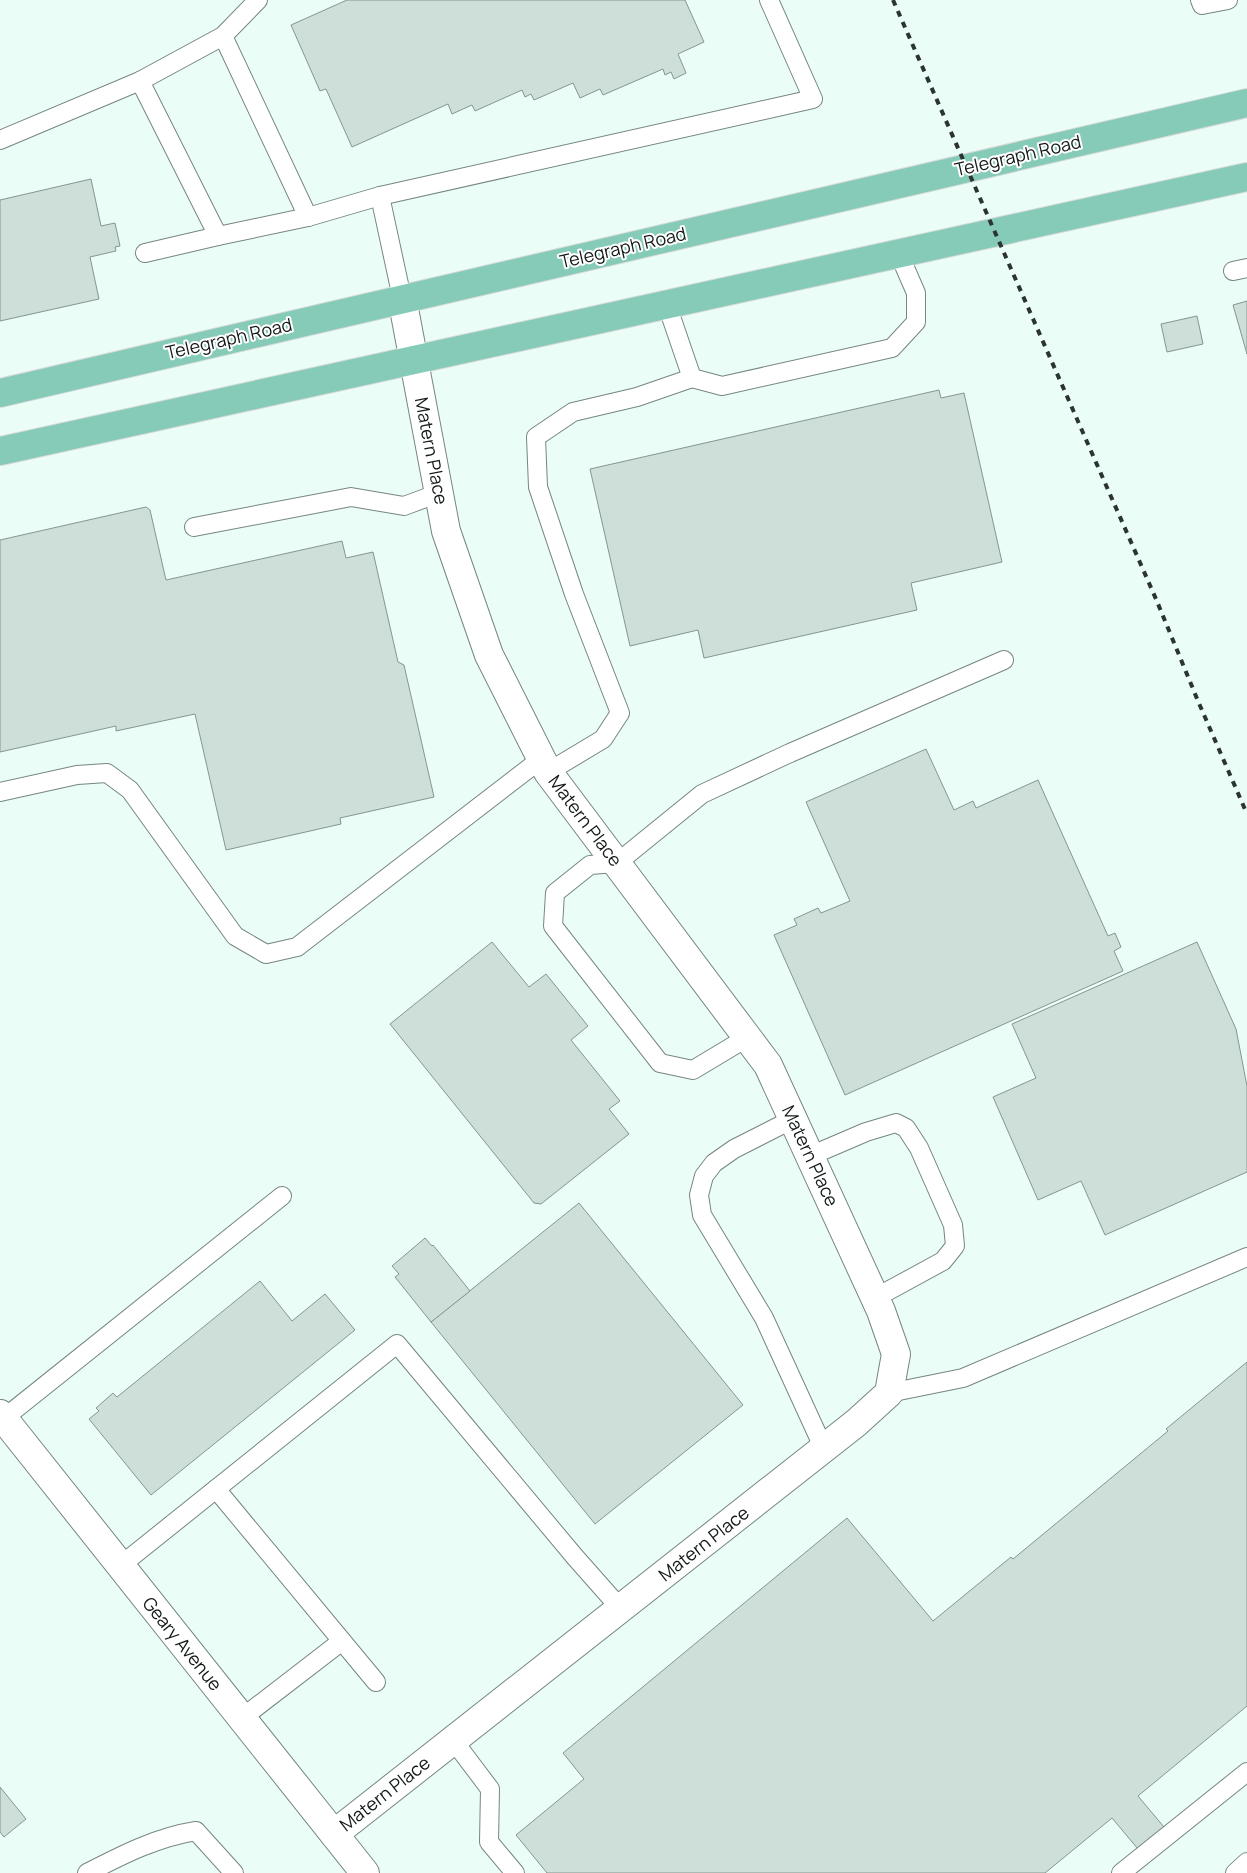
<svg xmlns="http://www.w3.org/2000/svg" width="1247" height="1873" viewBox="0 0 1247 1873" font-family="Manrope,sans-serif">
	<style>
		.building { fill: #cddfd8; stroke: #859690 }
		.lines { fill: none; stroke-linecap: round; stroke-linejoin: round }
		.lane-casing { stroke: #768680; stroke-width: 20 }
		.street-casing { stroke: #768680; stroke-width: 30 }
		.primary-casing { stroke: #d9dada; stroke-width: 30 }
		.lane { stroke: #fff; stroke-width: 18 }
		.street { stroke: #fff; stroke-width: 28 }
		.primary { stroke: #85cbb8; stroke-width: 28 }
		.rail { stroke: #2c3431; stroke-width: 4; stroke-dasharray: 6 6; stroke-linecap: butt }
		.labels { text-anchor: middle; stroke-width: 4; stroke-linejoin: round; paint-order: stroke }
		.street-label { font-size: 18px; fill: #131917; stroke: #fff }
	</style>
	<rect width="100%" height="100%" fill="#eafdf6"/>
	<g class="building">
		<polygon points="347,0 685,0 704,42 678,54 686,73 674,79 671,72 665,75 663,69 603,95 600,89 580,98 573,83 534,100 531,94 525,97 522,90 475,111 472,105 452,114 448,104 352,147 326,89 320,91 291,25"/>
		<polygon points="91,179 101,226 115,223 120,246 115,247 116,251 90,257 99,299 0,321 0,200"/>
		<polygon points="1247,301 1247,354 1233,305"/>
		<polygon points="1197,316 1203,344 1167,352 1161,324"/>
		<polygon points="939,390 941,398 964,393 1002,562 911,583 917,610 704,658 698,630 630,646 590,469"/>
		<polygon points="146,507 150,510 166,580 342,541 346,558 373,552 398,662 404,665 434,797 340,818 341,824 226,850 195,714 116,731 116,726 0,752 0,540"/>
		<polygon points="926,749 954,810 973,801 976,808 1038,780 1108,936 1115,933 1121,947 1114,951 1123,971 845,1095 774,935 797,925 794,919 818,908 821,913 850,901 806,802"/>
		<polygon points="492,942 529,987 546,974 588,1026 571,1040 620,1101 609,1109 629,1134 541,1204 534,1203 390,1024"/>
		<polygon points="1197,942 1236,1029 1247,1086 1247,1172 1105,1235 1081,1181 1038,1200 993,1097 1036,1078 1012,1024"/>
		<polygon points="579,1203 743,1405 595,1524 431,1322"/>
		<polygon points="425,1238 432,1246 433,1245 470,1291 431,1322 395,1277 399,1274 392,1266"/>
		<polygon points="260,1281 292,1321 325,1294 355,1330 151,1495 89,1419 99,1411 96,1408 113,1393 117,1397"/>
		<polygon points="1247,1362 1247,1706 1138,1796 1164,1827 1138,1849 1112,1818 1045,1873 547,1873 516,1835 584,1779 563,1753 847,1518 933,1621 1011,1557 1013,1559 1168,1431 1166,1429"/>
		<polygon points="0,1787 26,1819 4,1837 0,1832"/>
	</g>
	<g class="lines">
		<g class="lane-casing">
			<g id="lane">
				<polyline points="1200,0 1202,5 1228,0"/>
				<polyline points="223,36 308,217"/>
				<polyline points="140,81 223,36 258,0"/>
				<polyline points="0,140 140,81 218,236 308,217 380,196 813,99 769,0"/>
				<polyline points="380,196 402,298"/>
				<polyline points="145,253 218,236"/>
				<polyline points="1233,271 1247,268"/>
				<polyline points="667,305 692,378 722,386 892,348 916,322 916,293 899,254"/>
				<polyline points="194,527 351,497 404,506 439,493"/>
				<polyline points="548,772 603,739 620,713 574,594 538,487 536,437 573,412 637,397 692,378"/>
				<polyline points="0,792 77,775 107,773 130,790 235,936 266,954 297,947 541,759"/>
				<polyline points="748,1037 693,1070 660,1063 553,926 555,893 590,865 617,863 702,794 790,753 1004,660"/>
				<polyline points="793,1119 734,1149 714,1163 704,1176 699,1195 702,1215 764,1318 824,1449"/>
				<polyline points="810,1156 866,1132 896,1123 906,1128 919,1148 953,1225 955,1246 943,1261 875,1298"/>
				<polyline points="889,1393 963,1378 1247,1257"/>
				<polyline points="3,1419 282,1196"/>
				<polyline points="216,1489 376,1682"/>
				<polyline points="120,1566 397,1344 575,1557 621,1609"/>
				<polyline points="242,1718 342,1641"/>
				<polyline points="453,1740 490,1789 489,1842 515,1873"/>
				<path d="M87 1873C122 1855 157 1837 196 1831L234 1873"/>
				<polyline points="1121,1873 1247,1772"/>
				<polyline points="1235,1873 1247,1862"/>
			</g>
		</g>
		<g class="street-casing">
			<g id="street">
				<polyline points="0,1414 365,1873"/>
				<polyline points="334,1834 856,1423 889,1393 896,1354 881,1311 768,1065 548,772 489,655 446,531 402,298"/>
			</g>
		</g>
		<g class="primary-casing">
			<g id="primary">
				<polyline points="0,393 1247,103"/>
				<polyline points="0,451 1247,177"/>
			</g>
		</g>
		<use href="#lane" class="lane"/>
		<use href="#street" class="street"/>
		<use href="#primary" class="primary"/>
		<polyline class="rail" points="893,0 1156,599 1198,701 1247,814"/>
	</g>
	<g class="labels">
		<g class="street-label">
			<text transform="translate(1018 156) rotate(-13)" y="6">Telegraph Road</text>
			<text transform="translate(623 248) rotate(-13)" y="6">Telegraph Road</text>
			<text transform="translate(229 339) rotate(-13)" y="6">Telegraph Road</text>
			<text transform="translate(431 451) rotate(79)" y="6">Matern Place</text>
			<text transform="translate(585 821) rotate(53)" y="6">Matern Place</text>
			<text transform="translate(810 1156) rotate(65)" y="6">Matern Place</text>
			<text transform="translate(704 1544) rotate(-38)" y="6">Matern Place</text>
			<text transform="translate(182 1644) rotate(51)" y="6">Geary Avenue</text>
			<text transform="translate(385 1794) rotate(-38)" y="6">Matern Place</text>
		</g>
	</g>
</svg>
